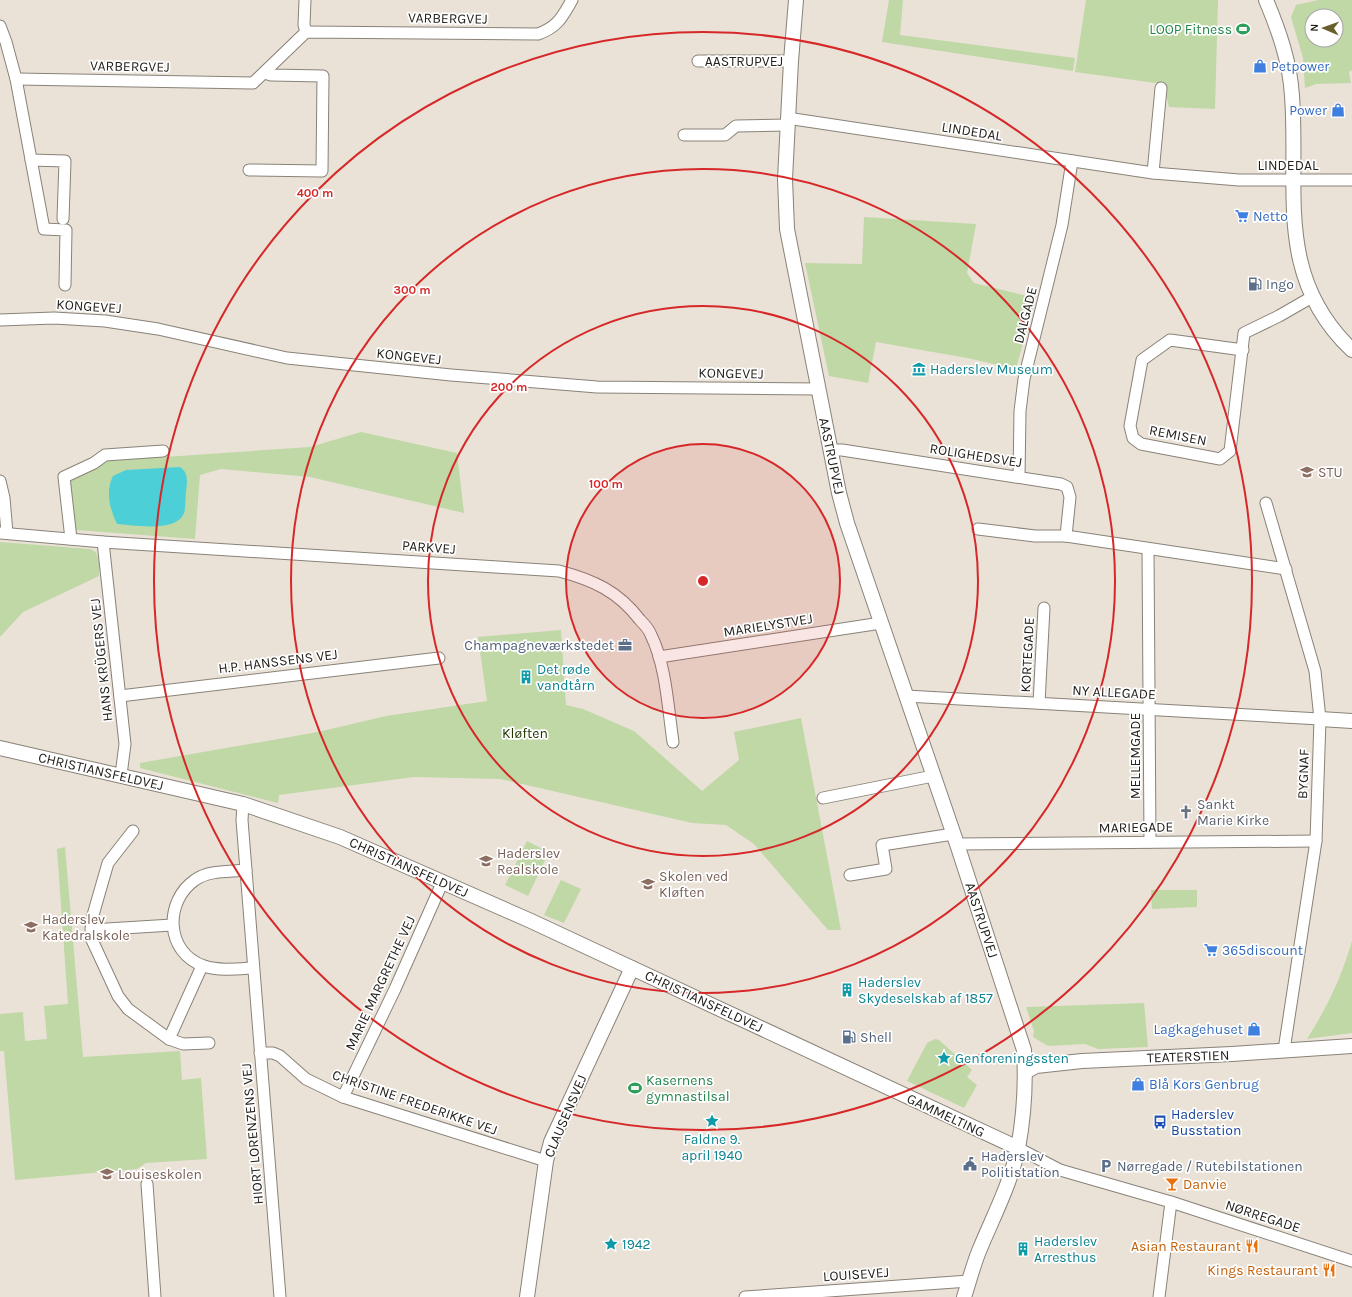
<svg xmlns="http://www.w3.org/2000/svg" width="1352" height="1297" viewBox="0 0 1352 1297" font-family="Karla,sans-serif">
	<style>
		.green { fill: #bfd8a6; fill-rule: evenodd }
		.water { fill: #4ccfd7 }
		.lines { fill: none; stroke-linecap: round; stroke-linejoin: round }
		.minor-casing { stroke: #898278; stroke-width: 13 }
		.tertiary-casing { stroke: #898278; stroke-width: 16 }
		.minor { stroke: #fff; stroke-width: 11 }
		.tertiary { stroke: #fff; stroke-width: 14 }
		.ring { fill: none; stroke: #d62828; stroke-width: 2 }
		.labels { text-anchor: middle; stroke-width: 3.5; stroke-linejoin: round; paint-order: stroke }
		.street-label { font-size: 14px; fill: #24211d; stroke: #fff }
		.leisure-label { font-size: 14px; fill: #27864d; stroke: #fff; text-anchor: end }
		.shop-label { font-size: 14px; fill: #366cbe; stroke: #fff; text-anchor: start }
		.service-label { font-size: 14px; fill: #4e5e75; stroke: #fff; text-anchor: start }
		.culture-label { font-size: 14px; fill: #0d838f; stroke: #fff; text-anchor: start }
		.education-label { font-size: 14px; fill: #785e54; stroke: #fff; text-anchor: start }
		.park-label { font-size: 14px; fill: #203700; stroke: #fff }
		.worship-label { font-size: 14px; fill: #5b616d; stroke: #fff; text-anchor: start }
		.transit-label { font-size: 14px; fill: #164399; stroke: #fff; text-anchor: start }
		.food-label { font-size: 14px; fill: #c56008; stroke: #fff; text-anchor: end }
		.centre { fill: #d62828; stroke: #fff; stroke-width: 2 }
		.ring-label { font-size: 12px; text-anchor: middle; font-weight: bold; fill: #d62828; stroke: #fff; stroke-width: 3.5; stroke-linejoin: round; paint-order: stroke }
	</style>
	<rect width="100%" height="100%" fill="#eae2d7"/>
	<g class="green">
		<polygon points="889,0 903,0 900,35 1075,58 1073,71 882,42"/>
		<polygon points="1086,0 1218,0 1215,109 1169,107 1163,84 1075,72"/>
		<path d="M1318 0H1352V70L1349 72 1351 83 1316 84 1305 88 1303 58 1291 17 1296 5ZM1312 16H1336V40H1312Z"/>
		<polygon points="864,217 976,224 967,273 974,283 1035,298 1016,369 967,358 876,342 868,383 829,376 805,263 862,264"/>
		<polygon points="361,432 457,453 464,513 310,477 221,469 200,475 195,539 76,530 69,486 72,479 107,461 310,447"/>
		<polygon points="0,542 90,549 96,552 99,562 99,576 23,612 0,637"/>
		<polygon points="561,630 566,705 583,709 634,731 702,791 739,760 734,732 801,718 841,930 828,930 754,844 726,825 692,823 500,779 414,777 279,795 278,803 140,768 140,763 318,732 386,716 487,701 478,637"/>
		<polygon points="527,841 549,852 528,896 505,885"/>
		<polygon points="65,847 83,1057 180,1051 182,1080 201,1078 207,1159 146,1163 137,1169 15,1180 4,1051 0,1051 0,1014 23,1012 25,1041 47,1039 44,1006 68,1004 57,849"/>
		<polygon points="561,880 581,889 564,923 544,915"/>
		<polygon points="1151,890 1197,890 1197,907 1152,909"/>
		<path d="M1352 941V1033L1307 1039C1327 1008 1342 976 1352 941Z"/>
		<polygon points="1144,1003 1148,1047 1098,1049 1085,1044 1048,1046 1033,1037 1034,1031 1026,1007"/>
		<polygon points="935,1039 939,1040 972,1070 967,1077 977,1085 964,1108 907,1081 927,1043"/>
	</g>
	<path class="water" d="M180 467C189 473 187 482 186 492 185 498 186 508 184 513 176 533 134 525 117 524 110 509 105 492 113 476L126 470Z"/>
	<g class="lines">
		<g class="minor-casing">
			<g id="minor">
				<polyline points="305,0 304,25 306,32"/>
				<polyline points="0,26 6,42 16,79 44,229 66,230 65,285"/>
				<polyline points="698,61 791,61"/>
				<path d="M16 79 253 83 306 32 538 34C558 27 562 17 572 0"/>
				<polyline points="787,118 1153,173 1239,180 1352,180"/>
				<polyline points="684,135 725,135 736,126 787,125"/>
				<polyline points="31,160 65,161 63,219"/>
				<polyline points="249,170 322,171 323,76 271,75 264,73"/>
				<polyline points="1153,173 1161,88"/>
				<polyline points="0,320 54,318 105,321 158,329 287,358 451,375 597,387 818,389"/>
				<polyline points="1243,350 1170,340 1142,360 1130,426 1133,438 1141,444 1220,459 1230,451 1244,333 1279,316 1312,297"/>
				<polyline points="830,450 842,450 1061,484 1067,487 1070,497 1066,536 1286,569"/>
				<polyline points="1019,477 1020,411 1024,379 1062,225 1072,161"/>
				<polyline points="0,481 4,498 7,533"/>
				<polyline points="1266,503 1315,671 1320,719 1316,841 1284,1050"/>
				<polyline points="978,529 1035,536 1066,536"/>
				<path d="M0 533 103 542 559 571C593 580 618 591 640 620 644 624 649 629 651 635 666 665 668 708 673 742"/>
				<polyline points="71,539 64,477 94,463 105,455 163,451"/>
				<polyline points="103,542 125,744 121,775"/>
				<polyline points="1148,549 1150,842"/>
				<polyline points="659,657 881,623"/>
				<polyline points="120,696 439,658"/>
				<polyline points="906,696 1320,719"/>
				<polyline points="1039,703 1044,608"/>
				<polyline points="823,798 933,776"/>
				<polyline points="243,804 242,820 280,1297"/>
				<polyline points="133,831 108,863 91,922 92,940 118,996 128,1009 169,1039 183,1044 209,1043"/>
				<polyline points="957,844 1316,841"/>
				<path d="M246 870C229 872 209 870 195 880 164 901 165 953 204 966 219 971 237 969 252 968"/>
				<polyline points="850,875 886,869 882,845 953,834"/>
				<polyline points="91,930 172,925"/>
				<polyline points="169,1039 202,966"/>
				<polyline points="260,1053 273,1053 280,1056 306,1079 343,1097 546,1161"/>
				<polyline points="343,1097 395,989 443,881"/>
				<polyline points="1018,1148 1060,1170 1171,1202 1352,1261"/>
				<polyline points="147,1184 155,1297"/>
				<polyline points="745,1297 969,1281"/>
				<polyline points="1159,1297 1171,1202"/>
			</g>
		</g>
		<g class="tertiary-casing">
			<g id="tertiary">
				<path d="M796 0 791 61 785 179 787 229 839 493 847 523 957 844 1024 1050C1026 1083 1024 1116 1018 1148 1011 1183 993 1217 979 1251 973 1266 969 1282 964 1297"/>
				<path d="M1266 0C1279 31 1290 62 1292 96 1299 190 1274 276 1352 350"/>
				<polyline points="1320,719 1352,721"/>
				<polyline points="0,748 243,804 340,837 531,921 1018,1148"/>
				<polyline points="1025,1072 1036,1066 1082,1061 1232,1054 1352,1046"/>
				<polyline points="527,1297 546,1161 551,1142 632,968"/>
			</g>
		</g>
		<use href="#minor" class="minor"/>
		<use href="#tertiary" class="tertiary"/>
	</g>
	<circle cx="703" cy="581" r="137" fill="#d62828" fill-opacity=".12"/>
	<g class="ring">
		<circle cx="703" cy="581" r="137"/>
		<circle cx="703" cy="581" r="275"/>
		<circle cx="703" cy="581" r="412"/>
		<circle cx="703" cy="581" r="549"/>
	</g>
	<defs>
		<g id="stadium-bare" transform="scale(1.08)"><path d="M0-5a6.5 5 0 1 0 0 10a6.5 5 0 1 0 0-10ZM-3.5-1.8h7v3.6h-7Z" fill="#2e9e5b" stroke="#fff" stroke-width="2.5" paint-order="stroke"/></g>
		<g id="shop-bare" transform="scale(1.08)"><path d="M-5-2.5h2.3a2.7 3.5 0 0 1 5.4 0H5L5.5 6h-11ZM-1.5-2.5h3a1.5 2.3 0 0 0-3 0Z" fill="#3f7fe0" stroke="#fff" stroke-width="2.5" paint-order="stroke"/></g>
		<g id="supermarket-bare" transform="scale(1.08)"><path d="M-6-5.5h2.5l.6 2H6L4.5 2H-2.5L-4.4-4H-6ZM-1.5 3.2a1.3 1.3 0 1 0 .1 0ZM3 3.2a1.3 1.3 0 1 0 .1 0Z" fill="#3f7fe0" stroke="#fff" stroke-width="2.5" paint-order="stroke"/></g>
		<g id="fuel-bare" transform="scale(1.08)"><path d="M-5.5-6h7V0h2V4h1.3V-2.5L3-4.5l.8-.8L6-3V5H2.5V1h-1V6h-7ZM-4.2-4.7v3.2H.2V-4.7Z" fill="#5c6f8a" stroke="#fff" stroke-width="2.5" paint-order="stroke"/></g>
		<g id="museum-bare" transform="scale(1.08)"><path d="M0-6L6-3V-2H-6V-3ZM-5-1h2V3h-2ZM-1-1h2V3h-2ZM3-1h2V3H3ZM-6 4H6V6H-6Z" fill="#0f9aa8" stroke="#fff" stroke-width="2.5" paint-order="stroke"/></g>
		<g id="school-bare" transform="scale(1.08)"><path d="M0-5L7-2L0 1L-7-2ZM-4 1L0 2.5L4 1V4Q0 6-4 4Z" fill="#8d6e63" stroke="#fff" stroke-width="2.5" paint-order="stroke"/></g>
		<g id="office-bare" transform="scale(1.08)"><path d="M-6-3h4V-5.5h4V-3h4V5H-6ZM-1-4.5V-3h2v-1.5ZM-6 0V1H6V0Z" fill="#5c6f8a" stroke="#fff" stroke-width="2.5" paint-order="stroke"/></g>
		<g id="building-bare" transform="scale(1.08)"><path d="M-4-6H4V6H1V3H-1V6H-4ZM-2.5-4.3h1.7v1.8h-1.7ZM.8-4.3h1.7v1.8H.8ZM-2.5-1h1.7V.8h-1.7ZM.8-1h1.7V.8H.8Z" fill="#0f9aa8" stroke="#fff" stroke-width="2.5" paint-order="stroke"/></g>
		<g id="church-bare" transform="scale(1.08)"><path d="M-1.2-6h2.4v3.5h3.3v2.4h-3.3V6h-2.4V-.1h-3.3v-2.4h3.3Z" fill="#6b7280" stroke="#fff" stroke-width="2.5" paint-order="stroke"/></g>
		<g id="sight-bare" transform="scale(1.08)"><path d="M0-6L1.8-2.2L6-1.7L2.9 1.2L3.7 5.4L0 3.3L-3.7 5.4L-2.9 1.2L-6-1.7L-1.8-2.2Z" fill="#0f9aa8" stroke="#fff" stroke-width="2.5" paint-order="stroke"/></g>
		<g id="bus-bare" transform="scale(1.08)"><path d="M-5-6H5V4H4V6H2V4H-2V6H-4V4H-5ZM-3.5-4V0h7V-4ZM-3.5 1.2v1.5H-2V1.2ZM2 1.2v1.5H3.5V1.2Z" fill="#1a4fb4" stroke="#fff" stroke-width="2.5" paint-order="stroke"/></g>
		<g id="civic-bare" transform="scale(1.08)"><path d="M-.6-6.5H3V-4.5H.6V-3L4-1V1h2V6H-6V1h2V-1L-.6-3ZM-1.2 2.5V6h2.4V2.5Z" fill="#5c6f8a" stroke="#fff" stroke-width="2.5" paint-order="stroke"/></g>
		<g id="parking-bare" transform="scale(1.08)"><path d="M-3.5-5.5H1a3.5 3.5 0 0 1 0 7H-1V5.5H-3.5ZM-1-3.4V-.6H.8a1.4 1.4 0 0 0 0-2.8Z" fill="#5c6f8a" stroke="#fff" stroke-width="2.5" paint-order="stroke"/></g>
		<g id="bar-bare" transform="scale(1.08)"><path d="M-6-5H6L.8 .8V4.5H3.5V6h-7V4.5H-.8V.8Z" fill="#e8710a" stroke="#fff" stroke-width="2.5" paint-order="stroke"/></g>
		<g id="restaurant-bare" transform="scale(1.08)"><path d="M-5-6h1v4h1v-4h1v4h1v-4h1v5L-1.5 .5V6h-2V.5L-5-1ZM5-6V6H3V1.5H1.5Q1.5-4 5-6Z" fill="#e8710a" stroke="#fff" stroke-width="2.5" paint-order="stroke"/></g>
	</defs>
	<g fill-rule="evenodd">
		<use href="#stadium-bare" x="1243" y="29"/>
		<use href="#shop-bare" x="1260" y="66"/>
		<use href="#shop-bare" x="1338" y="110"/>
		<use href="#supermarket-bare" x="1242" y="216"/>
		<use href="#fuel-bare" x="1255" y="284"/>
		<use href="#museum-bare" x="919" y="369"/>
		<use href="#school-bare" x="1307" y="472"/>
		<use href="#office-bare" x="625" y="645"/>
		<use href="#building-bare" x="526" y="677"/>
		<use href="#church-bare" x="1186" y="812"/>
		<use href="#school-bare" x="486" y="861"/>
		<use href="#school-bare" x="648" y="884"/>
		<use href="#school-bare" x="31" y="927"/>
		<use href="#supermarket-bare" x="1211" y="950"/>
		<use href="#building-bare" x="847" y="990"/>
		<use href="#shop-bare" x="1254" y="1029"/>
		<use href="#fuel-bare" x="849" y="1037"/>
		<use href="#sight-bare" x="944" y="1058"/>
		<use href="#shop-bare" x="1138" y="1084"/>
		<use href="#stadium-bare" x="635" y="1088"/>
		<use href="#sight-bare" x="712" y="1121"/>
		<use href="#bus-bare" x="1160" y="1122"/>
		<use href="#civic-bare" x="970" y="1164"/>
		<use href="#parking-bare" x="1106" y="1166"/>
		<use href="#school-bare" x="107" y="1174"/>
		<use href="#bar-bare" x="1172" y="1184"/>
		<use href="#sight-bare" x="611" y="1244"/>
		<use href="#restaurant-bare" x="1252" y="1246"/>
		<use href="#building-bare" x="1023" y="1249"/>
		<use href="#restaurant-bare" x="1329" y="1270"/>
	</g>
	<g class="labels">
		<g class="street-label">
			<text transform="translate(448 18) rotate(1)" y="5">VARBERGVEJ</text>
			<text x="744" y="66">AASTRUPVEJ</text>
			<text transform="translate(130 66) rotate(1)" y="5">VARBERGVEJ</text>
			<text transform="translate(972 131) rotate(9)" y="5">LINDEDAL</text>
			<text x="1288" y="170">LINDEDAL</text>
			<text transform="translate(89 306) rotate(4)" y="5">KONGEVEJ</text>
			<text transform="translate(1025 315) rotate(-76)" y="5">DALGADE</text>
			<text transform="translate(409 356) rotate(6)" y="5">KONGEVEJ</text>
			<text transform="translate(731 373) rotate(1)" y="5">KONGEVEJ</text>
			<text transform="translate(1178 435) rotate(11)" y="5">REMISEN</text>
			<text transform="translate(976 455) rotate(9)" y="5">ROLIGHEDSVEJ</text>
			<text transform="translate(832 456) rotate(78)" y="5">AASTRUPVEJ</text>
			<text transform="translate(429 547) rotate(4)" y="5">PARKVEJ</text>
			<text transform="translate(768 625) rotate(-9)" y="5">MARIELYSTVEJ</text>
			<text transform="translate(1027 655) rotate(-87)" y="5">KORTEGADE</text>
			<text transform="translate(101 660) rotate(-96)" y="5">HANS KRÜGERS VEJ</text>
			<text transform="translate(278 661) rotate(-7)" y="5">H.P. HANSSENS VEJ</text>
			<text transform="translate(1114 692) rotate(3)" y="5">NY ALLEGADE</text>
			<text transform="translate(1135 756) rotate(-90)" y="5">MELLEMGADE</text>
			<text transform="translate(101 771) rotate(13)" y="5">CHRISTIANSFELDVEJ</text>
			<text transform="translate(1303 774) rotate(-88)" y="5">BYGNAF</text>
			<text transform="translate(1136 827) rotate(-1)" y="5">MARIEGADE</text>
			<text transform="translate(409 867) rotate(24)" y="5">CHRISTIANSFELDVEJ</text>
			<text transform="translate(982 920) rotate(72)" y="5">AASTRUPVEJ</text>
			<text transform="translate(380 983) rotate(-65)" y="5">MARIE MARGRETHE VEJ</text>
			<text transform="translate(704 1001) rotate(25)" y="5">CHRISTIANSFELDVEJ</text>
			<text transform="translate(1188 1056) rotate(-2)" y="5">TEATERSTIEN</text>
			<text transform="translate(415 1102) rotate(19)" y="5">CHRISTINE FREDERIKKE VEJ</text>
			<text transform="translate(946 1115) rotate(25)" y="5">GAMMELTING</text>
			<text transform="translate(565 1116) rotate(-67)" y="5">CLAUSENSVEJ</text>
			<text transform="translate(252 1134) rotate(-95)" y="5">HIORT LORENZENS VEJ</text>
			<text transform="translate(1263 1216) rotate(18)" y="5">NØRREGADE</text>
			<text transform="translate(856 1274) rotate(-4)" y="5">LOUISEVEJ</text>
		</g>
		<g class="leisure-label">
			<text x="1232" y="34">LOOP Fitness</text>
			<text x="646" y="1085" text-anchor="start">Kasernens<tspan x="646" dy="16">gymnastilsal</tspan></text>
		</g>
		<g class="shop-label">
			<text x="1271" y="71">Petpower</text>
			<text x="1327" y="115" text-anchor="end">Power</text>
			<text x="1253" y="221">Netto</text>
			<text x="1222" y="955">365discount</text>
			<text x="1243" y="1034" text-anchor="end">Lagkagehuset</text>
			<text x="1149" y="1089">Blå Kors Genbrug</text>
		</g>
		<g class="service-label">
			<text x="1266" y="289">Ingo</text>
			<text x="614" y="650" text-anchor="end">Champagneværkstedet</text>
			<text x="860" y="1042">Shell</text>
			<text x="981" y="1161">Haderslev<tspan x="981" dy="16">Politistation</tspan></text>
			<text x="1117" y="1171">Nørregade / Rutebilstationen</text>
		</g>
		<g class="culture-label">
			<text x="930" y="374">Haderslev Museum</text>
			<text x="537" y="674">Det røde<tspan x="537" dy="16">vandtårn</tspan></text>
			<text x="858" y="987">Haderslev<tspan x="858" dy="16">Skydeselskab af 1857</tspan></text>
			<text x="955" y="1063">Genforeningssten</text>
			<text x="712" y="1144" text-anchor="middle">Faldne 9.<tspan x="712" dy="16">april 1940</tspan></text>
			<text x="1034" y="1246">Haderslev<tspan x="1034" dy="16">Arresthus</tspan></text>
			<text x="622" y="1249">1942</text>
		</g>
		<g class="education-label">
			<text x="1318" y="477">STU</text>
			<text x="497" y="858">Haderslev<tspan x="497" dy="16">Realskole</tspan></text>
			<text x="659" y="881">Skolen ved<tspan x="659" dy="16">Kløften</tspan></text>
			<text x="42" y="924">Haderslev<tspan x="42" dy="16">Katedralskole</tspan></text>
			<text x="118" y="1179">Louiseskolen</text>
		</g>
		<g class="park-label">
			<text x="525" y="738">Kløften</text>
		</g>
		<g class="worship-label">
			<text x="1197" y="809">Sankt<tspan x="1197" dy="16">Marie Kirke</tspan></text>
		</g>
		<g class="transit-label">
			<text x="1171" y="1119">Haderslev<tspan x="1171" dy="16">Busstation</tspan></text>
		</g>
		<g class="food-label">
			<text x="1183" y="1189" text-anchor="start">Danvie</text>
			<text x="1241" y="1251">Asian Restaurant</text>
			<text x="1318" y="1275">Kings Restaurant</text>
		</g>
	</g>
	<circle cx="703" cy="581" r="6" class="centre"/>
	<g class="ring-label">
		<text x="315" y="197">400 m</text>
		<text x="412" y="294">300 m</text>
		<text x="509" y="391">200 m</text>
		<text x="606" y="488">100 m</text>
	</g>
	<g transform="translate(1324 28) rotate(272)"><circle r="19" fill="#ffffff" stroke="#a7a6a5"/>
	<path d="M0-3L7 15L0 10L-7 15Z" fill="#695f2c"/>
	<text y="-6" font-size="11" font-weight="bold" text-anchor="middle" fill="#24211d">N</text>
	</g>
</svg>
